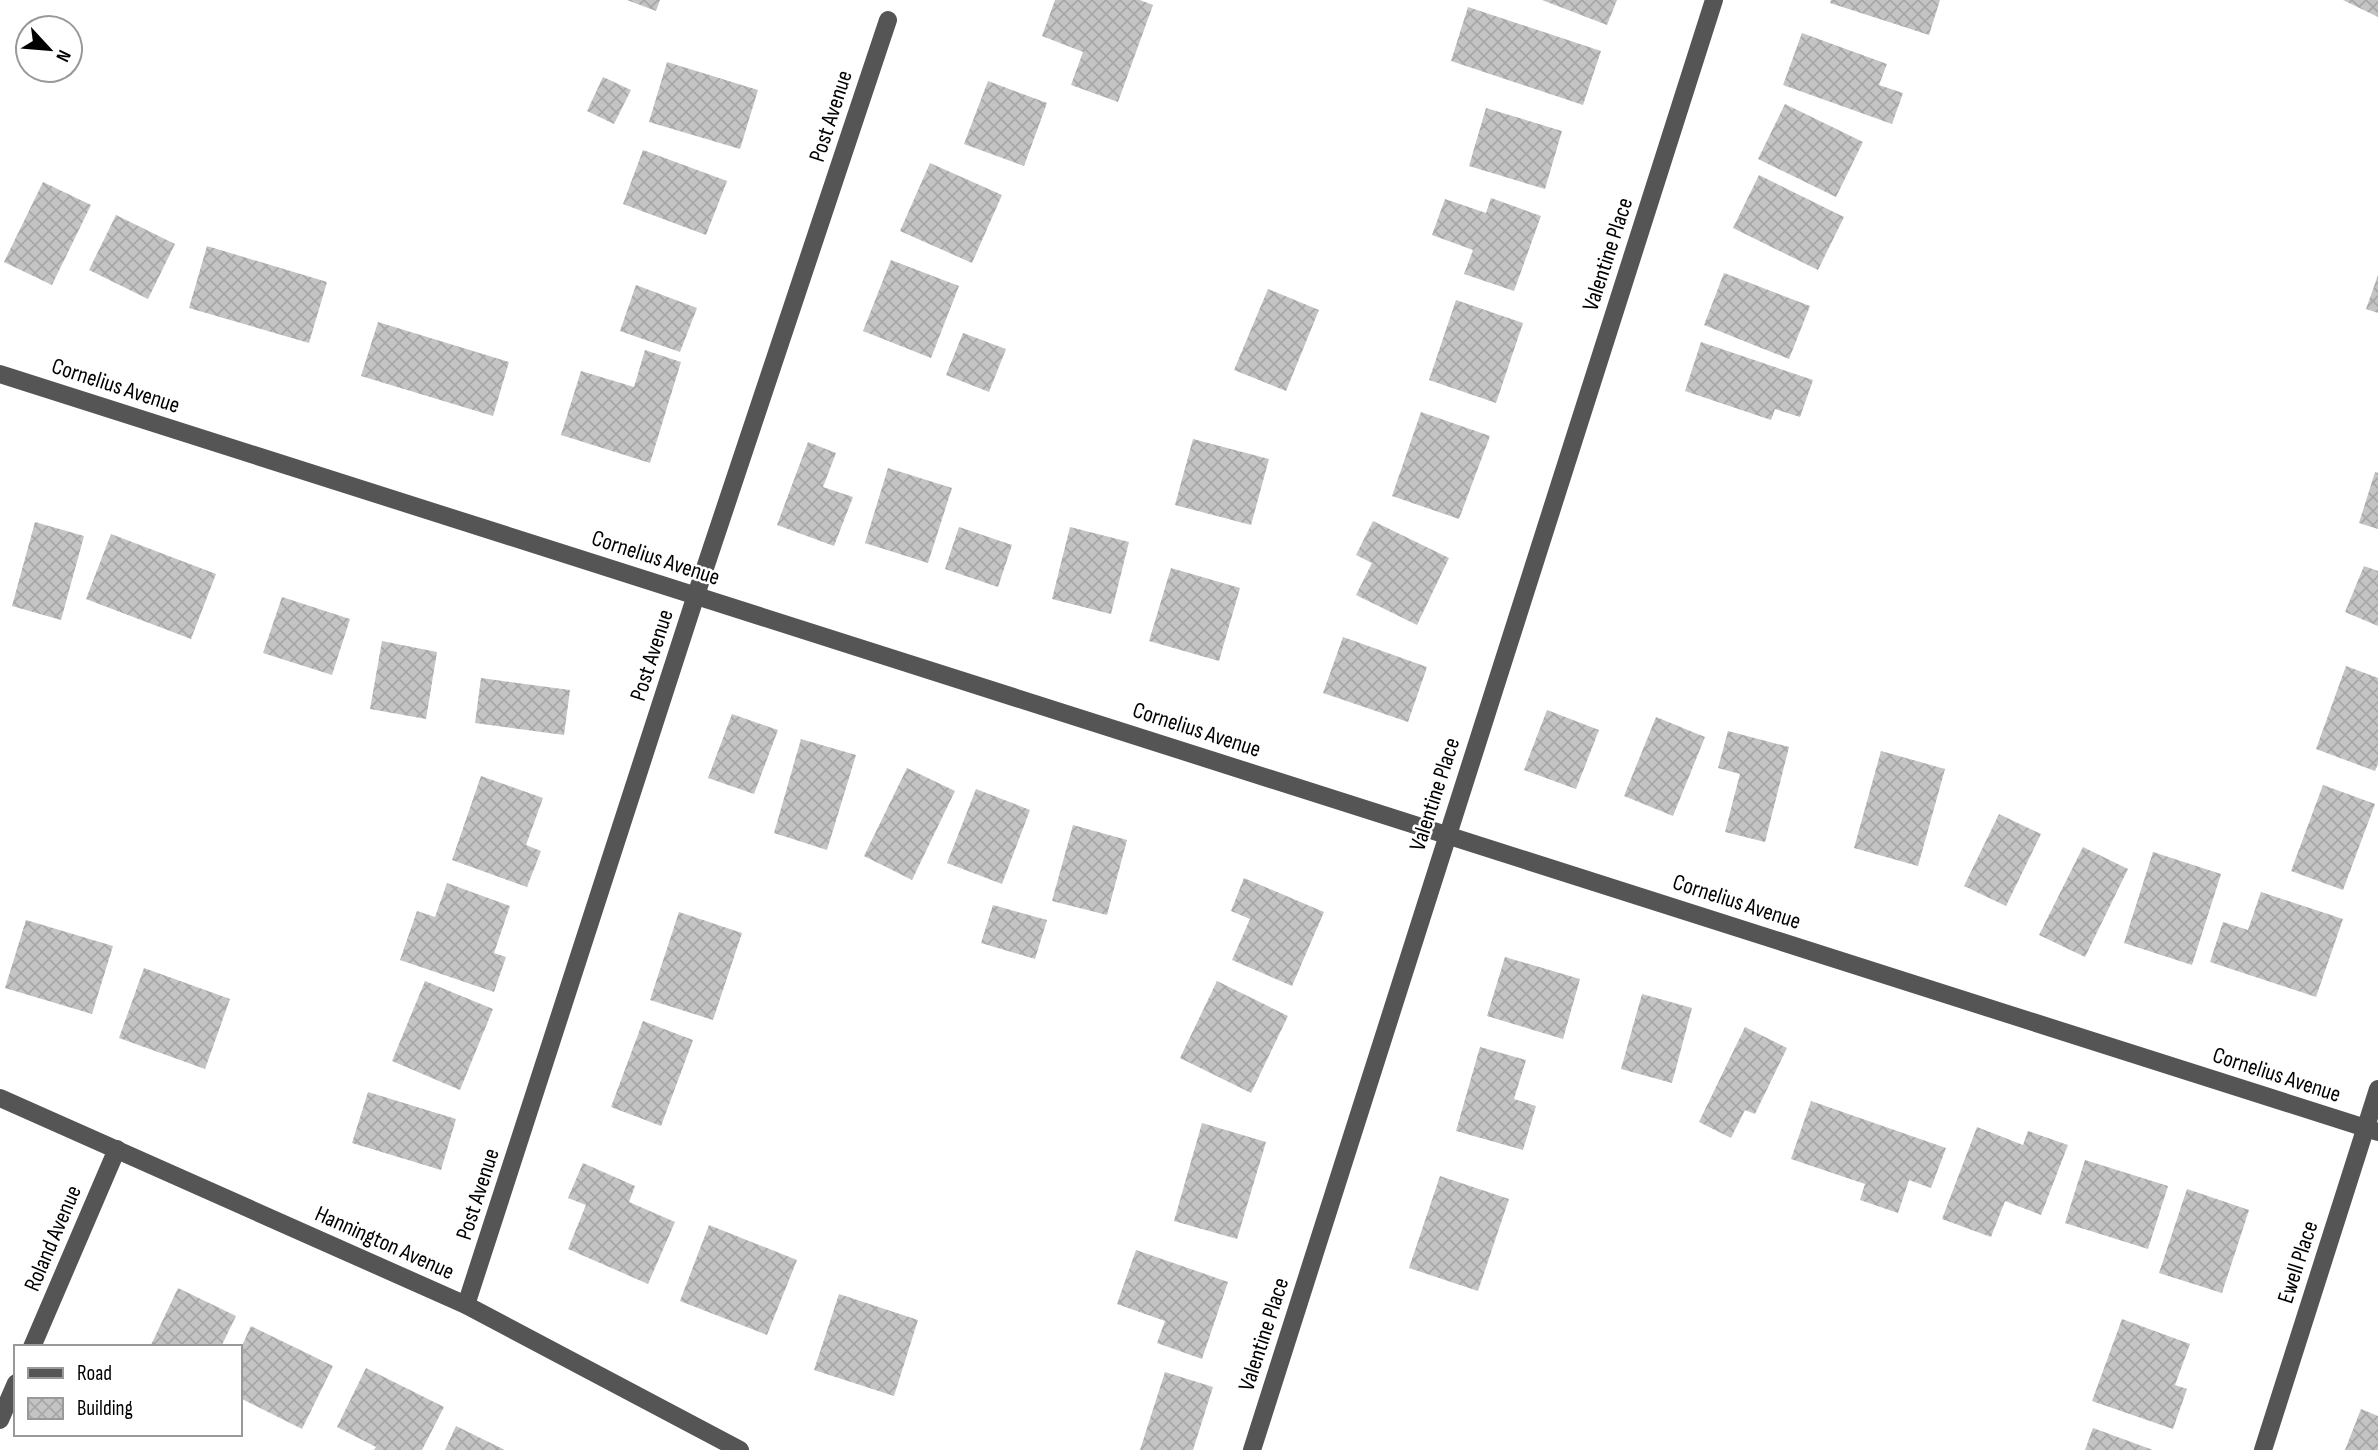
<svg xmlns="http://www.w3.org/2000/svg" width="2378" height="1450" viewBox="0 0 2378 1450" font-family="'Sofia Sans Condensed',sans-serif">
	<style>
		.building { fill: url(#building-cross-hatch) }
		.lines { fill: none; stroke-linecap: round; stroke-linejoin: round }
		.minor { stroke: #555; stroke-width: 18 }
		.labels { text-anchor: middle; stroke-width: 5; stroke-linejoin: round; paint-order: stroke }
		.street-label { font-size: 23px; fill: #000; stroke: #fff }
	</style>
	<defs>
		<pattern id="building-cross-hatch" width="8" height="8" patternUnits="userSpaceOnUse" patternTransform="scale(1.75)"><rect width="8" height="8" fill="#c4c4c4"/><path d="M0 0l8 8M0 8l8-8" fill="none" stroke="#a7a7a7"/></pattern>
	</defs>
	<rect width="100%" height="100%" fill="#fff"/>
	<g class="building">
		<polygon points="627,0 660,0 656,11"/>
		<polygon points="1055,0 1140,0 1153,5 1118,102 1071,85 1083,52 1042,36"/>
		<polygon points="1542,0 1617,0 1607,25"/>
		<polygon points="1831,0 1940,0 1929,35 1830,3"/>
		<polygon points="2343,0 2378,0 2378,17"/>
		<polygon points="1468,7 1601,51 1583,105 1451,61"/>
		<polygon points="1802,33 1887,64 1879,85 1903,93 1892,124 1783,85"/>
		<polygon points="667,62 758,90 740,149 649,122"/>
		<polygon points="603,77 631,90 614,124 587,111"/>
		<polygon points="988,81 1047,103 1024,166 964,144"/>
		<polygon points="1785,104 1863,142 1836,197 1758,159"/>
		<polygon points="1486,108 1562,131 1545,189 1469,166"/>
		<polygon points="643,150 727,181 706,235 623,204"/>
		<polygon points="930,163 1002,195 972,263 900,231"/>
		<polygon points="1759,175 1844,217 1818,270 1733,228"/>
		<polygon points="43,182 91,205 52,285 4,262"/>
		<polygon points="1491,198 1541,216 1514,291 1464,274 1473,250 1432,235 1445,199 1486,213"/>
		<polygon points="116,215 175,244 148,299 89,270"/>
		<polygon points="207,246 327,282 309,343 189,308"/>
		<polygon points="891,260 959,286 931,358 863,331"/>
		<polygon points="1724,273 1810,306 1789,359 1704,325"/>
		<polygon points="2378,275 2378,313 2366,309"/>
		<polygon points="636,285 697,308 680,352 620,331"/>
		<polygon points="1268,289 1319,310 1286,391 1234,370"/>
		<polygon points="1456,300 1523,323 1496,403 1429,380"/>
		<polygon points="378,322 509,362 493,416 361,376"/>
		<polygon points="963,333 1006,349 989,392 946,375"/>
		<polygon points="1701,342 1813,380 1800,417 1775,409 1771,420 1685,391"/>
		<polygon points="645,350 681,362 650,463 561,435 581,371 634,387"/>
		<polygon points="1421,412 1490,436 1459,519 1392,496"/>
		<polygon points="1193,439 1269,459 1251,525 1175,505"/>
		<polygon points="808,442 836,453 823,487 853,497 834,546 777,525"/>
		<polygon points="888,468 952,488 928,563 865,543"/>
		<polygon points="2375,472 2378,473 2378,529 2359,523"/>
		<polygon points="1373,521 1449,558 1417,625 1356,595 1372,563 1356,555"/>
		<polygon points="35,522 84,536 61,620 12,606"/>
		<polygon points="959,527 1012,545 998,587 945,569"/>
		<polygon points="1070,527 1129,542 1111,614 1052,599"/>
		<polygon points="111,534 216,574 191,639 86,599"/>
		<polygon points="2364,566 2378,571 2378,626 2345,612"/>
		<polygon points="1171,568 1240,588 1219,661 1149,641"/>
		<polygon points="282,597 350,619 332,675 263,653"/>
		<polygon points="1343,637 1427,667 1408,722 1323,693"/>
		<polygon points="382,641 437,652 426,719 370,709"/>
		<polygon points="2346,666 2378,678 2378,764 2375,771 2316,749"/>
		<polygon points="481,678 570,690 564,735 475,723"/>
		<polygon points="1547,710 1599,730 1576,789 1524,770"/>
		<polygon points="732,714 778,730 754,794 708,778"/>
		<polygon points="1656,717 1705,737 1673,816 1624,796"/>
		<polygon points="1728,731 1789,747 1765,842 1725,832 1740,774 1718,768"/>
		<polygon points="801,739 856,755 827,850 774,833"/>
		<polygon points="1881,751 1945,769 1918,866 1854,848"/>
		<polygon points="907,768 955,791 912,880 864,856"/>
		<polygon points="481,776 543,798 526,845 541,851 527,887 452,860"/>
		<polygon points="2323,785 2375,804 2343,890 2291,871"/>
		<polygon points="976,789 1030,810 1002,884 947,863"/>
		<polygon points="1999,814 2041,834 2006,906 1964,886"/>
		<polygon points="1073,825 1127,840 1107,915 1052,901"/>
		<polygon points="2083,847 2128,869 2085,957 2039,935"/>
		<polygon points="2153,852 2221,874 2192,965 2124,943"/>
		<polygon points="1244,878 1324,912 1292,986 1232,960 1250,919 1231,911"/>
		<polygon points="447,883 510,906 494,953 506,957 494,992 400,960 417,911 435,917"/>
		<polygon points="2261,892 2343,919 2316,997 2210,962 2223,922 2248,930"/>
		<polygon points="993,905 1047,920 1035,959 981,943"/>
		<polygon points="679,912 742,933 713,1020 650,1000"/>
		<polygon points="26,920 113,946 92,1014 5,988"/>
		<polygon points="1505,957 1580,979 1563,1039 1487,1016"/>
		<polygon points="144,968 230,999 205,1069 119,1038"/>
		<polygon points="425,981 493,1009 460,1090 392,1061"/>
		<polygon points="1217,981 1288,1016 1251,1093 1180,1058"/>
		<polygon points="1642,994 1692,1008 1672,1083 1621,1069"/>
		<polygon points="643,1021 693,1040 661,1126 611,1107"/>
		<polygon points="1745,1027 1787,1048 1755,1114 1745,1110 1731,1138 1699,1122"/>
		<polygon points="1480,1047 1526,1060 1514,1099 1536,1106 1523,1150 1456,1131"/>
		<polygon points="368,1092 456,1119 441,1170 352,1143"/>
		<polygon points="1811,1101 1946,1148 1931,1188 1909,1180 1898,1213 1860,1200 1865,1184 1791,1159"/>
		<polygon points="1202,1123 1266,1142 1237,1239 1174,1221"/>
		<polygon points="1977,1127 2023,1145 2028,1131 2068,1145 2041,1215 2005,1201 1991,1237 1942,1219"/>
		<polygon points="2085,1160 2168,1186 2148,1249 2065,1223"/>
		<polygon points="583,1163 635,1186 629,1202 675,1222 648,1284 568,1249 586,1205 568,1198"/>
		<polygon points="1440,1176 1509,1199 1478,1291 1409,1268"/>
		<polygon points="2187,1189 2249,1210 2222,1293 2159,1273"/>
		<polygon points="709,1225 797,1260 767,1335 680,1301"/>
		<polygon points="1136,1250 1228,1282 1202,1359 1157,1343 1165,1321 1117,1304"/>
		<polygon points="178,1288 236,1316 221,1347 150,1347"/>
		<polygon points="839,1294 918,1320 894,1396 814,1370"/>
		<polygon points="2122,1319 2190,1344 2175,1385 2187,1389 2173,1429 2092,1401"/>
		<polygon points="251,1326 333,1366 302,1429 240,1398 240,1350"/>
		<polygon points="366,1368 444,1407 422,1450 374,1450 376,1447 337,1427"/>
		<polygon points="1165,1372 1213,1387 1193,1450 1140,1450"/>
		<polygon points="2361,1409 2378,1416 2378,1450 2345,1450"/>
		<polygon points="456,1426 505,1450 445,1450"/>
		<polygon points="2093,1428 2153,1450 2085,1450"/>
	</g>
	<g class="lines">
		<g class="minor">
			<polyline points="0,374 2378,1132"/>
			<polyline points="0,1098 466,1305 740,1450"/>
			<polyline points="466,1305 696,595 888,20"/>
			<polyline points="32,1347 117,1149"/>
			<polyline points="0,1420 16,1383"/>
			<polyline points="1252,1450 1714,0"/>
			<polyline points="2263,1450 2378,1089"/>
		</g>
	</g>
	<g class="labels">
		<g class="street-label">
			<text transform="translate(830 116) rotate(-72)" y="8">Post Avenue</text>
			<text transform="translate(1607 254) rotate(-72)" y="8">Valentine Place</text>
			<text transform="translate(116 385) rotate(18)" y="8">Cornelius Avenue</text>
			<text transform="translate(656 557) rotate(18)" y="8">Cornelius Avenue</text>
			<text transform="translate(651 655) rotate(-72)" y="8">Post Avenue</text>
			<text transform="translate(1197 729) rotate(18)" y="8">Cornelius Avenue</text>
			<text transform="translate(1434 794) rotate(-72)" y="8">Valentine Place</text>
			<text transform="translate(1737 901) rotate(18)" y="8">Cornelius Avenue</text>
			<text transform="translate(2277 1074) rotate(18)" y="8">Cornelius Avenue</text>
			<text transform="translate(477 1194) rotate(-72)" y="8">Post Avenue</text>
			<text transform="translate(52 1238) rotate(-67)" y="8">Roland Avenue</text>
			<text transform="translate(385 1242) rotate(24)" y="8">Hannington Avenue</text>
			<text transform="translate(2297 1262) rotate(-72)" y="8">Ewell Place</text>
			<text transform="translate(1263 1334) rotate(-72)" y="8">Valentine Place</text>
		</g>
	</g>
	<rect x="14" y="1345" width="228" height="91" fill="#ffffff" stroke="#999999" stroke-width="2"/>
	<rect x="28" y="1368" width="35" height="10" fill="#555555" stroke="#999999" stroke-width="2"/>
	<text x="77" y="1380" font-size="21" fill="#000000">Road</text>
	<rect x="28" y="1398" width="35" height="21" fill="url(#building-cross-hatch)" stroke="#999999" stroke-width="2"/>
	<text x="77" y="1415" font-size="21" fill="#000000">Building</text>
	<g transform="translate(49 49) rotate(116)"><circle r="33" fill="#ffffff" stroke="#999999" stroke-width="2"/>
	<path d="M0-5L12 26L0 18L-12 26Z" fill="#000000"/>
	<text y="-10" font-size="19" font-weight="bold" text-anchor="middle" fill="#000000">N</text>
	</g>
</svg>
